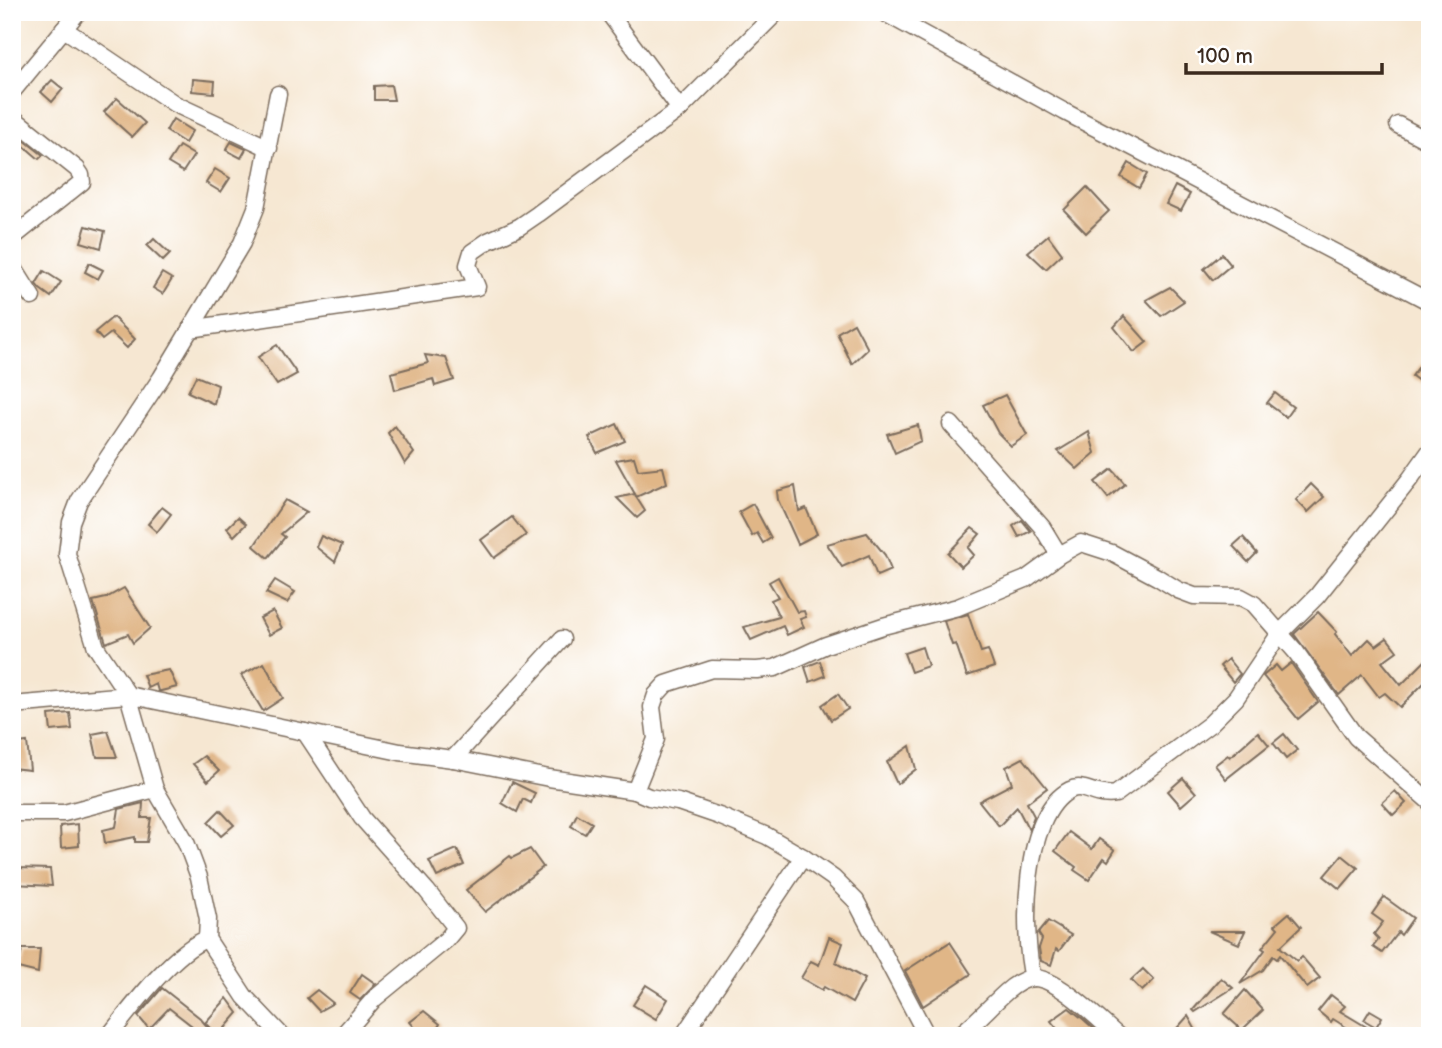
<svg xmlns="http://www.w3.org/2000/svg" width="1442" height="1048" viewBox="0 0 1442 1048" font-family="'Balsamiq Sans',sans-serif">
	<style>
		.building { fill: #e0b687 }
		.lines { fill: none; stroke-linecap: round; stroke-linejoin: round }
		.minor-casing { stroke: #7c6c5d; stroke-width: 19 }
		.minor { stroke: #fff; stroke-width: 16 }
	</style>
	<rect width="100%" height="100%" fill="#fff"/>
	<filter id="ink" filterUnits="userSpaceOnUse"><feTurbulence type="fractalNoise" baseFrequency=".0143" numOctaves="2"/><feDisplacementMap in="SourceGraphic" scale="14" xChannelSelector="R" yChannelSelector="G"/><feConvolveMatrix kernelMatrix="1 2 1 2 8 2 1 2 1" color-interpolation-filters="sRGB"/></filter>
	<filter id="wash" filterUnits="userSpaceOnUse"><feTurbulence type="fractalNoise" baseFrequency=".00686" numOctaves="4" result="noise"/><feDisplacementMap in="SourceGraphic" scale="28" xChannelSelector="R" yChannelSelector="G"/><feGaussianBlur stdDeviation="1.57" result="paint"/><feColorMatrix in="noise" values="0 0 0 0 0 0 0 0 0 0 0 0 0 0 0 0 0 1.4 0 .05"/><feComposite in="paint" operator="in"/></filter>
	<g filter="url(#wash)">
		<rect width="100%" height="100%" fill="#f6e7d2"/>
		<g id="blocks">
			<g class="building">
				<polygon points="193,79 215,81 214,93 192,91"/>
				<polygon points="52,80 63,89 52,102 41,92"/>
				<polygon points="391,85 394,100 374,100 374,86"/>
				<polygon points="117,98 145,123 132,137 104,112"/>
				<polygon points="173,119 192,131 185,143 166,131"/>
				<polygon points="15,133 43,155 39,159 24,146 12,161 12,136"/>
				<polygon points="231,142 246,149 241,158 226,150"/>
				<polygon points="179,146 194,155 183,172 168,163"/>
				<polygon points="1129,163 1147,174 1139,188 1121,177"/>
				<polygon points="215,169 230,178 221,192 206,183"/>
				<polygon points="1175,186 1190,194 1181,211 1166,204"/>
				<polygon points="1087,187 1109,211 1086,233 1064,210"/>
				<polygon points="86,226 105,231 101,248 81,242"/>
				<polygon points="1048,235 1062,254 1046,269 1028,252"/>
				<polygon points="154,239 170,254 163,261 147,246"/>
				<polygon points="1222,254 1231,265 1213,280 1204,269"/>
				<polygon points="89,263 103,270 98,279 85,272"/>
				<polygon points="44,271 61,282 51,297 40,289 36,284"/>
				<polygon points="162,273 172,279 163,294 153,288"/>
				<polygon points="1170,287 1184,301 1161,316 1146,300"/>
				<polygon points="1124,316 1147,342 1134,352 1114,327"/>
				<polygon points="113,317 135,339 127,348 111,333 102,340 95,332"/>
				<polygon points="854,323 868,349 852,364 837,333"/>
				<polygon points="277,345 297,374 277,385 258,357"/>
				<polygon points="425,355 446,358 454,380 435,386 433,379 395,390 391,373 428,363"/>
				<polygon points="1421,364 1430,371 1430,389 1412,376"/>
				<polygon points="196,376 218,385 214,404 188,392"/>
				<polygon points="1275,393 1293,407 1286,417 1267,403"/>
				<polygon points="1005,395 1027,435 1011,446 998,433 983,405"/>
				<polygon points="617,424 625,441 597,453 589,437"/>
				<polygon points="918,425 921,441 895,453 887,434"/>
				<polygon points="395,426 414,453 405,464 388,433"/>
				<polygon points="1089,432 1095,453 1077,469 1058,451"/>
				<polygon points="634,457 638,470 663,467 667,483 636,497 645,511 637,518 617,498 635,494 636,496 616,460"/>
				<polygon points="1112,469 1125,484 1108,498 1095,482"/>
				<polygon points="1311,484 1324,497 1308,512 1296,500"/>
				<polygon points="795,486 799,511 806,508 817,534 798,544 778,500 777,491"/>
				<polygon points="285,500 307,512 281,534 285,537 268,558 254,546"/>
				<polygon points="753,504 771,538 763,543 757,533 752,536 739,512"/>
				<polygon points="162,507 171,514 157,532 148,524"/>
				<polygon points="238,517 246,524 234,536 227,528"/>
				<polygon points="512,517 526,535 494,558 481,540"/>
				<polygon points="1022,520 1031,531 1019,537 1013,526"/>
				<polygon points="972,528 980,534 968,548 974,555 961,567 948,553"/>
				<polygon points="867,533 885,555 891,570 877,576 869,555 842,567 827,544"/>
				<polygon points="321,536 342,545 335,562 316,547"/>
				<polygon points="1243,537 1257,553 1248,562 1233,546"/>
				<polygon points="778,577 797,612 804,611 806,617 800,619 804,627 787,635 783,626 751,640 744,627 779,617 771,600 778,597 769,582"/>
				<polygon points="275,580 295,592 287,603 266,593"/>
				<polygon points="124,588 150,628 133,643 128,634 106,643 93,601 106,598"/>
				<polygon points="273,611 282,628 269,635 260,618"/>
				<polygon points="1318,612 1337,632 1335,634 1352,656 1369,639 1376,646 1387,638 1397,651 1382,662 1401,685 1430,656 1430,677 1400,707 1385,693 1379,697 1362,675 1339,695 1294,634"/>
				<polygon points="968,614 981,652 988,650 994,667 967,676 956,644 952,645 944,621"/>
				<polygon points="922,647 928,666 911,672 904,653"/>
				<polygon points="1228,659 1240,674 1233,682 1220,666"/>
				<polygon points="820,661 825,676 810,682 805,667"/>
				<polygon points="264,663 283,698 263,711 241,675"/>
				<polygon points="1291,663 1318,702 1298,719 1263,676 1276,665 1281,671"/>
				<polygon points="169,670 177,687 161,691 158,691 156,684 148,688 143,675"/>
				<polygon points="838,694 848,709 831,720 822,705"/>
				<polygon points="70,713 72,729 51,731 49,715"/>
				<polygon points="108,731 117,757 97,757 92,734"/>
				<polygon points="1258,732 1269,745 1226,779 1215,765 1228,755 1230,757"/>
				<polygon points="1284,734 1297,750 1286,759 1273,743"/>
				<polygon points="27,742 30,770 12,768 12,744"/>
				<polygon points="910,746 916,769 897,784 887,762"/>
				<polygon points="204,756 219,771 208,781 193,764"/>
				<polygon points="1023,758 1047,788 1027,803 1034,816 1029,830 1017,807 999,826 979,801 1012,784 1006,767"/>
				<polygon points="1183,778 1196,793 1181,806 1168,791"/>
				<polygon points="512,782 535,793 531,803 523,799 517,812 502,803"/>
				<polygon points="1395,791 1406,803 1393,815 1382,803"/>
				<polygon points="143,803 142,818 151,818 147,842 135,842 135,837 105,843 103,830 116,827 119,809"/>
				<polygon points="220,810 234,825 221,836 208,822"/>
				<polygon points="577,814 592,823 585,834 571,826"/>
				<polygon points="78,824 79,846 61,848 60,826"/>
				<polygon points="1069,832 1092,849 1099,839 1115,850 1108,861 1104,858 1089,880 1074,870 1076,867 1055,851"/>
				<polygon points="457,849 464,865 437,877 429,861"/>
				<polygon points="530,849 543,867 485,912 466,890 510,856 512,858"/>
				<polygon points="1342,855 1358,868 1340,889 1324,876"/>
				<polygon points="16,868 50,869 52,886 14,884"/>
				<polygon points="1384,897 1413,918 1401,935 1398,932 1382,953 1373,947 1379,939 1374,934 1383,922 1372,914"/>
				<polygon points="1289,913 1301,927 1280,947 1297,961 1302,957 1320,978 1307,988 1280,955 1277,959 1273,956 1263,970 1240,984 1265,950 1262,948 1278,928 1275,925"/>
				<polygon points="1048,921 1071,935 1059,951 1056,949 1051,965 1041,961 1039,948 1042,939 1038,933"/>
				<polygon points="1209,931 1245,931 1239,944"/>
				<polygon points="829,937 843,943 836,963 865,979 852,1003 824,987 822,990 801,978 811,961 819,965"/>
				<polygon points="950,942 971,974 923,1006 905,971"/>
				<polygon points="22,949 40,949 38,973 18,968"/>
				<polygon points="1143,969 1154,980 1142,991 1131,980"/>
				<polygon points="362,974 376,984 360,1000 350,993"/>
				<polygon points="1221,978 1233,988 1195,1012 1193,1010"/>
				<polygon points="646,985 668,999 656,1019 633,1005"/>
				<polygon points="162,988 200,1018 215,1036 183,1036 192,1026 169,1008 149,1029 138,1016"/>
				<polygon points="317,990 333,1003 319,1011 307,998"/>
				<polygon points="1245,990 1263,1010 1242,1030 1224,1014"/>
				<polygon points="1331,995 1345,1006 1340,1011 1370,1029 1366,1036 1351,1036 1354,1032 1333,1019 1331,1022 1318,1011"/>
				<polygon points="227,998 238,1013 225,1028 234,1036 218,1036 205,1023"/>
				<polygon points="1069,1008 1083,1019 1102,1036 1063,1036 1051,1021"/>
				<polygon points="1370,1010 1382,1017 1376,1027 1364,1020"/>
				<polygon points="424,1011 440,1024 432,1036 422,1036 410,1022"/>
				<polygon points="1188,1016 1197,1032 1190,1036 1170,1036"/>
			</g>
		</g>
	</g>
	<g filter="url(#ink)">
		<use href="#blocks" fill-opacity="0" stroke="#7c6c5d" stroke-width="2"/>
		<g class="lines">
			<g class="minor-casing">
				<g id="minor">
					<polyline points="608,12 680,109"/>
					<polyline points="883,12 1065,112 1430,302"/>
					<polyline points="64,29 175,104 269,148"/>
					<polyline points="12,92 78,12"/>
					<polyline points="12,117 77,169 81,175 82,182 12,238"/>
					<polyline points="1398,125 1430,142"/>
					<polyline points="12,265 32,297"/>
					<polyline points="190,329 477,287 468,265 472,252 488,241 519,227 538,214 680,109 777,12"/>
					<polyline points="951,424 1042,527 1059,555"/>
					<polyline points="12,705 128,695 400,752 453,759 549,778 635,791 649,797 678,802 719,816 767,836 803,857 833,878 856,901 927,1036"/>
					<polyline points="305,732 362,818 427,891 456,928 446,940 374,999 342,1036"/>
					<polyline points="453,759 562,639"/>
					<polyline points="635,791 656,739 652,707 656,695 666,684 712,669 757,670 775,668 826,645 883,626 958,607 1026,579 1059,555 1081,543 1112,553 1157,577 1178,590 1194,596 1241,597 1254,604 1296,652 1356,737 1430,802"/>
					<polyline points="12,813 64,813 155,789"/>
					<polyline points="207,939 245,997 282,1036"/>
					<path d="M1033 978C1022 933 1022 815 1070 790 1084 783 1096 798 1116 794L1210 724 1236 698 1280 633 1317 596 1410 479 1430 451"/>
					<path d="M109 1036C130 1009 176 949 207 939L208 919 199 877 186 842 155 789 128 695 96 647 67 554 71 522 79 501 161 378 242 243 256 208 278 94"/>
					<polyline points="683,1036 803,857"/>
					<path d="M958 1036C976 1023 989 1007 1006 992 1013 986 1024 978 1034 978 1058 978 1100 1021 1118 1036"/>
				</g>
			</g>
			<use href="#minor" class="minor"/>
		</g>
	</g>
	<rect width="1442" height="1048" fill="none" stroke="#fff" stroke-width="42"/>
	<path d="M1186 63v10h196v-10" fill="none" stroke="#3b2a1e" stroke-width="3.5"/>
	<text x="1197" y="63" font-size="21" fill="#3b2a1e" stroke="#ffffff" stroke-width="5" paint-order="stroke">100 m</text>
</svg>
